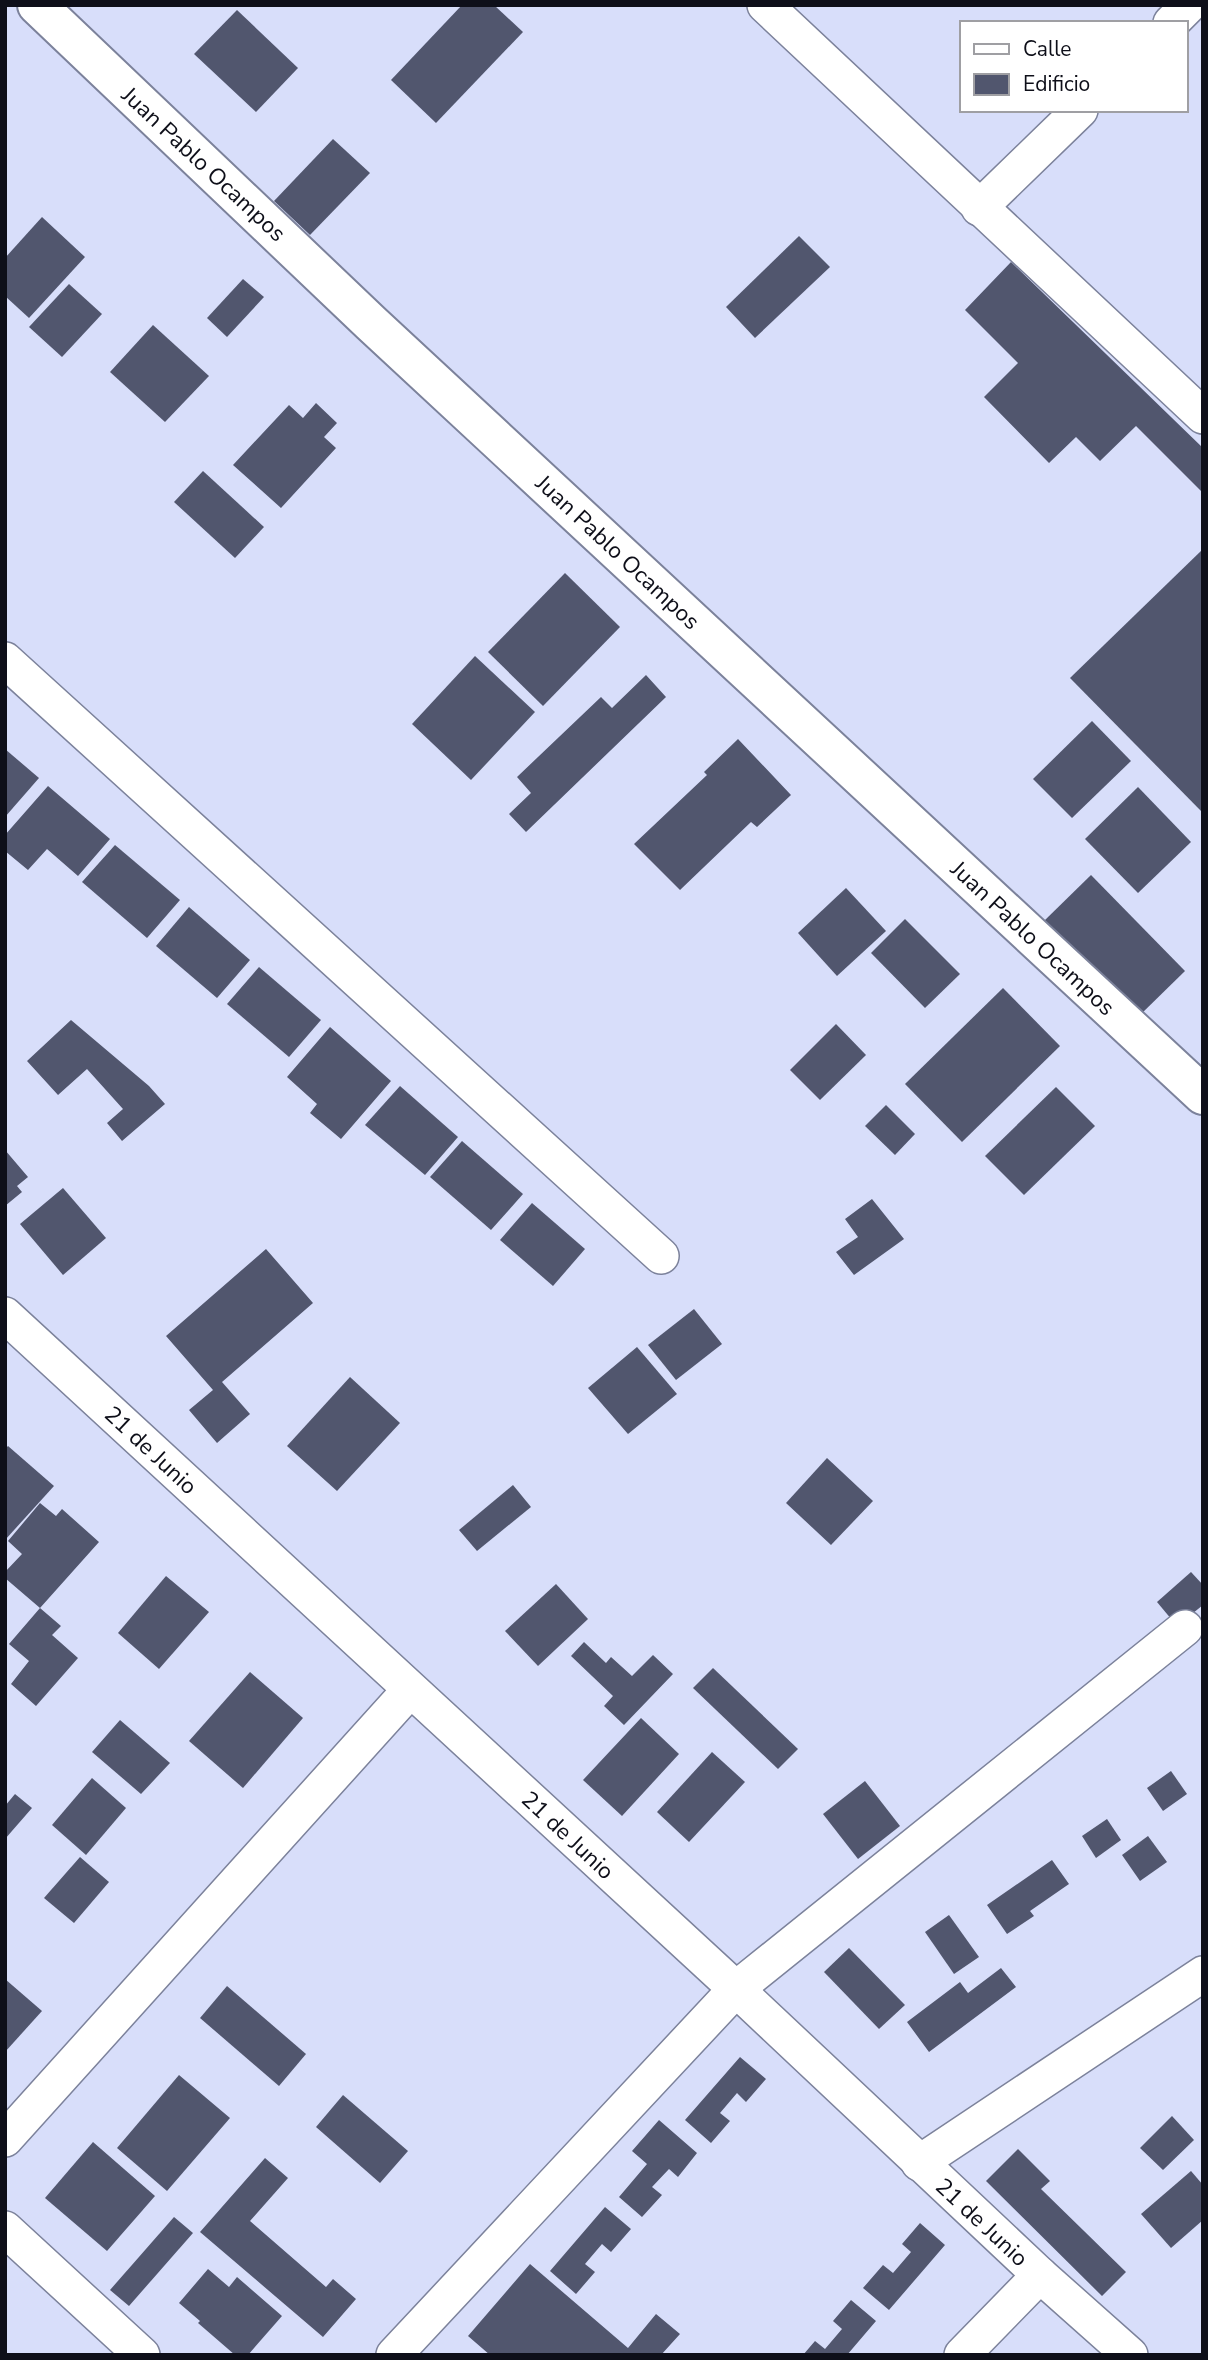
<svg xmlns="http://www.w3.org/2000/svg" width="1208" height="2360" viewBox="0 0 1208 2360" font-family="'Nunito Sans',sans-serif">
	<style>
		.building { fill: #51566e }
		.lines { fill: none; stroke-linecap: round; stroke-linejoin: round }
		.street-casing { stroke: #7c829b; stroke-width: 38 }
		.secondary-casing { stroke: #7c829b; stroke-width: 42 }
		.street { stroke: #fff; stroke-width: 35 }
		.secondary { stroke: #fff; stroke-width: 38 }
		.labels { text-anchor: middle; stroke-width: 7; stroke-linejoin: round; paint-order: stroke }
		.street-label { font-size: 23px; fill: #0e0f19; stroke: #fff }
	</style>
	<rect width="100%" height="100%" fill="#d8defa"/>
	<g class="building">
		<polygon points="462,5 494,5 523,32 436,123 391,80"/>
		<polygon points="237,10 298,68 256,112 194,54"/>
		<polygon points="333,139 370,173 310,235 274,201"/>
		<polygon points="42,217 85,257 29,318 5,296 5,258"/>
		<polygon points="799,236 830,267 755,338 726,307"/>
		<polygon points="1011,262 1203,448 1203,493 1136,426 1100,461 1076,437 1049,463 984,397 1018,363 965,310"/>
		<polygon points="243,279 264,297 227,337 207,318"/>
		<polygon points="69,284 102,314 62,357 29,327"/>
		<polygon points="153,325 209,376 165,422 110,372"/>
		<polygon points="316,403 337,423 324,437 336,448 281,508 233,465 289,405 303,418"/>
		<polygon points="203,471 264,527 235,558 174,502"/>
		<polygon points="1203,549 1203,813 1070,678"/>
		<polygon points="565,573 620,627 543,706 488,652"/>
		<polygon points="475,656 535,712 471,780 412,724"/>
		<polygon points="646,675 666,697 526,832 509,814 531,793 517,777 601,697 612,708"/>
		<polygon points="1092,721 1131,761 1072,818 1033,779"/>
		<polygon points="738,739 791,795 757,827 751,822 680,890 634,844 707,775 704,772"/>
		<polygon points="5,749 39,778 5,817"/>
		<polygon points="48,786 110,839 78,876 47,849 28,870 5,851 5,835"/>
		<polygon points="1138,787 1191,842 1138,893 1085,839"/>
		<polygon points="115,845 180,900 147,938 82,882"/>
		<polygon points="1091,875 1185,971 1138,1017 1044,921"/>
		<polygon points="846,888 886,931 837,976 798,933"/>
		<polygon points="189,907 250,960 217,998 156,946"/>
		<polygon points="905,919 960,974 925,1008 871,953"/>
		<polygon points="259,967 321,1020 289,1057 227,1004"/>
		<polygon points="1003,988 1060,1046 962,1142 905,1084"/>
		<polygon points="71,1020 149,1086 165,1104 122,1141 107,1123 123,1109 87,1069 58,1095 27,1061"/>
		<polygon points="836,1024 866,1055 820,1100 790,1070"/>
		<polygon points="330,1027 391,1081 341,1139 310,1113 317,1104 287,1077"/>
		<polygon points="400,1086 458,1137 425,1175 365,1125"/>
		<polygon points="1056,1087 1095,1126 1024,1195 985,1156"/>
		<polygon points="886,1105 915,1134 895,1155 865,1126"/>
		<polygon points="462,1141 523,1194 491,1230 430,1177"/>
		<polygon points="5,1150 28,1177 17,1186 22,1192 5,1206"/>
		<polygon points="63,1188 106,1238 63,1275 20,1224"/>
		<polygon points="872,1199 904,1239 854,1275 836,1252 858,1237 845,1219"/>
		<polygon points="532,1203 585,1249 553,1286 500,1240"/>
		<polygon points="266,1249 313,1303 222,1382 250,1414 217,1443 189,1410 213,1390 166,1336"/>
		<polygon points="694,1309 722,1344 676,1380 648,1345"/>
		<polygon points="637,1347 677,1394 628,1434 588,1388"/>
		<polygon points="350,1377 400,1423 337,1491 287,1446"/>
		<polygon points="8,1446 54,1486 5,1540 5,1449"/>
		<polygon points="827,1458 873,1501 831,1545 786,1503"/>
		<polygon points="513,1485 531,1507 477,1551 459,1530"/>
		<polygon points="40,1503 56,1516 62,1509 99,1542 40,1608 5,1578 5,1572 22,1554 8,1541"/>
		<polygon points="1191,1572 1203,1585 1203,1605 1177,1626 1157,1602"/>
		<polygon points="166,1576 209,1612 159,1669 118,1633"/>
		<polygon points="556,1584 588,1619 538,1666 505,1631"/>
		<polygon points="40,1608 61,1626 52,1635 78,1658 36,1706 11,1684 29,1661 9,1644"/>
		<polygon points="584,1642 606,1663 611,1657 632,1676 653,1655 673,1674 624,1725 604,1706 613,1696 571,1656"/>
		<polygon points="713,1668 798,1749 778,1769 693,1688"/>
		<polygon points="250,1672 303,1718 243,1788 189,1741"/>
		<polygon points="641,1718 679,1754 622,1816 583,1780"/>
		<polygon points="120,1720 170,1763 141,1794 92,1752"/>
		<polygon points="712,1752 745,1782 689,1842 657,1812"/>
		<polygon points="1171,1771 1187,1794 1163,1811 1147,1788"/>
		<polygon points="92,1778 126,1808 86,1855 52,1825"/>
		<polygon points="865,1781 900,1826 858,1859 823,1814"/>
		<polygon points="15,1794 32,1808 5,1839 5,1806"/>
		<polygon points="1107,1819 1121,1840 1096,1858 1082,1836"/>
		<polygon points="1148,1836 1167,1862 1140,1881 1122,1855"/>
		<polygon points="80,1857 109,1882 74,1923 44,1898"/>
		<polygon points="1052,1860 1069,1884 1030,1911 1034,1916 1007,1934 987,1905"/>
		<polygon points="949,1915 979,1957 954,1974 925,1932"/>
		<polygon points="849,1948 905,2005 879,2029 824,1972"/>
		<polygon points="1001,1968 1016,1987 929,2052 907,2022 960,1982 968,1993"/>
		<polygon points="5,1979 42,2011 5,2052"/>
		<polygon points="227,1986 306,2054 279,2086 200,2018"/>
		<polygon points="740,2057 766,2079 746,2102 737,2093 720,2113 730,2121 711,2143 685,2120"/>
		<polygon points="179,2075 230,2118 167,2191 117,2148"/>
		<polygon points="343,2095 408,2151 380,2183 316,2127"/>
		<polygon points="1172,2116 1194,2140 1163,2170 1140,2148"/>
		<polygon points="659,2120 697,2153 678,2177 669,2169 652,2187 662,2195 642,2217 619,2197 647,2164 632,2151"/>
		<polygon points="93,2142 155,2196 107,2251 45,2198"/>
		<polygon points="1018,2149 1050,2181 1041,2189 1126,2272 1102,2296 986,2181"/>
		<polygon points="265,2158 288,2178 250,2221 326,2287 333,2279 356,2299 323,2337 200,2232"/>
		<polygon points="1191,2171 1203,2185 1203,2220 1171,2248 1141,2214"/>
		<polygon points="605,2207 631,2229 611,2252 602,2244 585,2264 595,2272 576,2294 550,2271"/>
		<polygon points="174,2217 193,2233 129,2306 110,2290"/>
		<polygon points="920,2223 945,2245 889,2310 863,2288 883,2265 893,2273 911,2252 902,2244"/>
		<polygon points="530,2264 628,2348 656,2314 680,2334 661,2355 490,2355 468,2336"/>
		<polygon points="208,2269 229,2287 237,2277 282,2316 248,2355 235,2355 198,2323 200,2321 179,2303"/>
		<polygon points="851,2300 876,2321 847,2355 803,2355 815,2341 825,2349 842,2329 833,2321"/>
	</g>
	<g class="lines">
		<g class="street-casing">
			<g id="street">
				<polyline points="765,5 1203,416"/>
				<polyline points="1171,23 1189,5"/>
				<polyline points="979,208 1080,110"/>
				<polyline points="5,660 661,1256"/>
				<polyline points="5,1315 736,1989 1040,2275 1130,2355"/>
				<polyline points="5,2139 410,1690"/>
				<polyline points="919,2163 1203,1974"/>
				<polyline points="5,2229 142,2355"/>
				<polyline points="394,2355 736,1989 1185,1628"/>
				<polyline points="962,2355 1040,2275"/>
			</g>
		</g>
		<g class="secondary-casing">
			<polyline id="secondary" points="37,5 371,323 1203,1095"/>
		</g>
		<use href="#street" class="street"/>
		<use href="#secondary" class="secondary"/>
	</g>
	<g class="labels">
		<g class="street-label">
			<text transform="translate(204 164) rotate(43)" y="8">Juan Pablo Ocampos</text>
			<text transform="translate(618 552) rotate(43)" y="8">Juan Pablo Ocampos</text>
			<text transform="translate(1033 938) rotate(43)" y="8">Juan Pablo Ocampos</text>
			<text transform="translate(151 1450) rotate(43)" y="8">21 de Junio</text>
			<text transform="translate(568 1835) rotate(43)" y="8">21 de Junio</text>
			<text transform="translate(982 2222) rotate(43)" y="8">21 de Junio</text>
		</g>
	</g>
	<rect width="1208" height="2360" fill="none" stroke="#0e0f19" stroke-width="14"/>
	<rect x="960" y="21" width="228" height="91" fill="#ffffff" stroke="#9f9fa3" stroke-width="2"/>
	<rect x="974" y="44" width="35" height="10" fill="#ffffff" stroke="#9f9fa3" stroke-width="2"/>
	<text x="1023" y="56" font-size="21" fill="#0e0f19">Calle</text>
	<rect x="974" y="74" width="35" height="21" fill="#51566e" stroke="#9f9fa3" stroke-width="2"/>
	<text x="1023" y="91" font-size="21" fill="#0e0f19">Edificio</text>
</svg>
